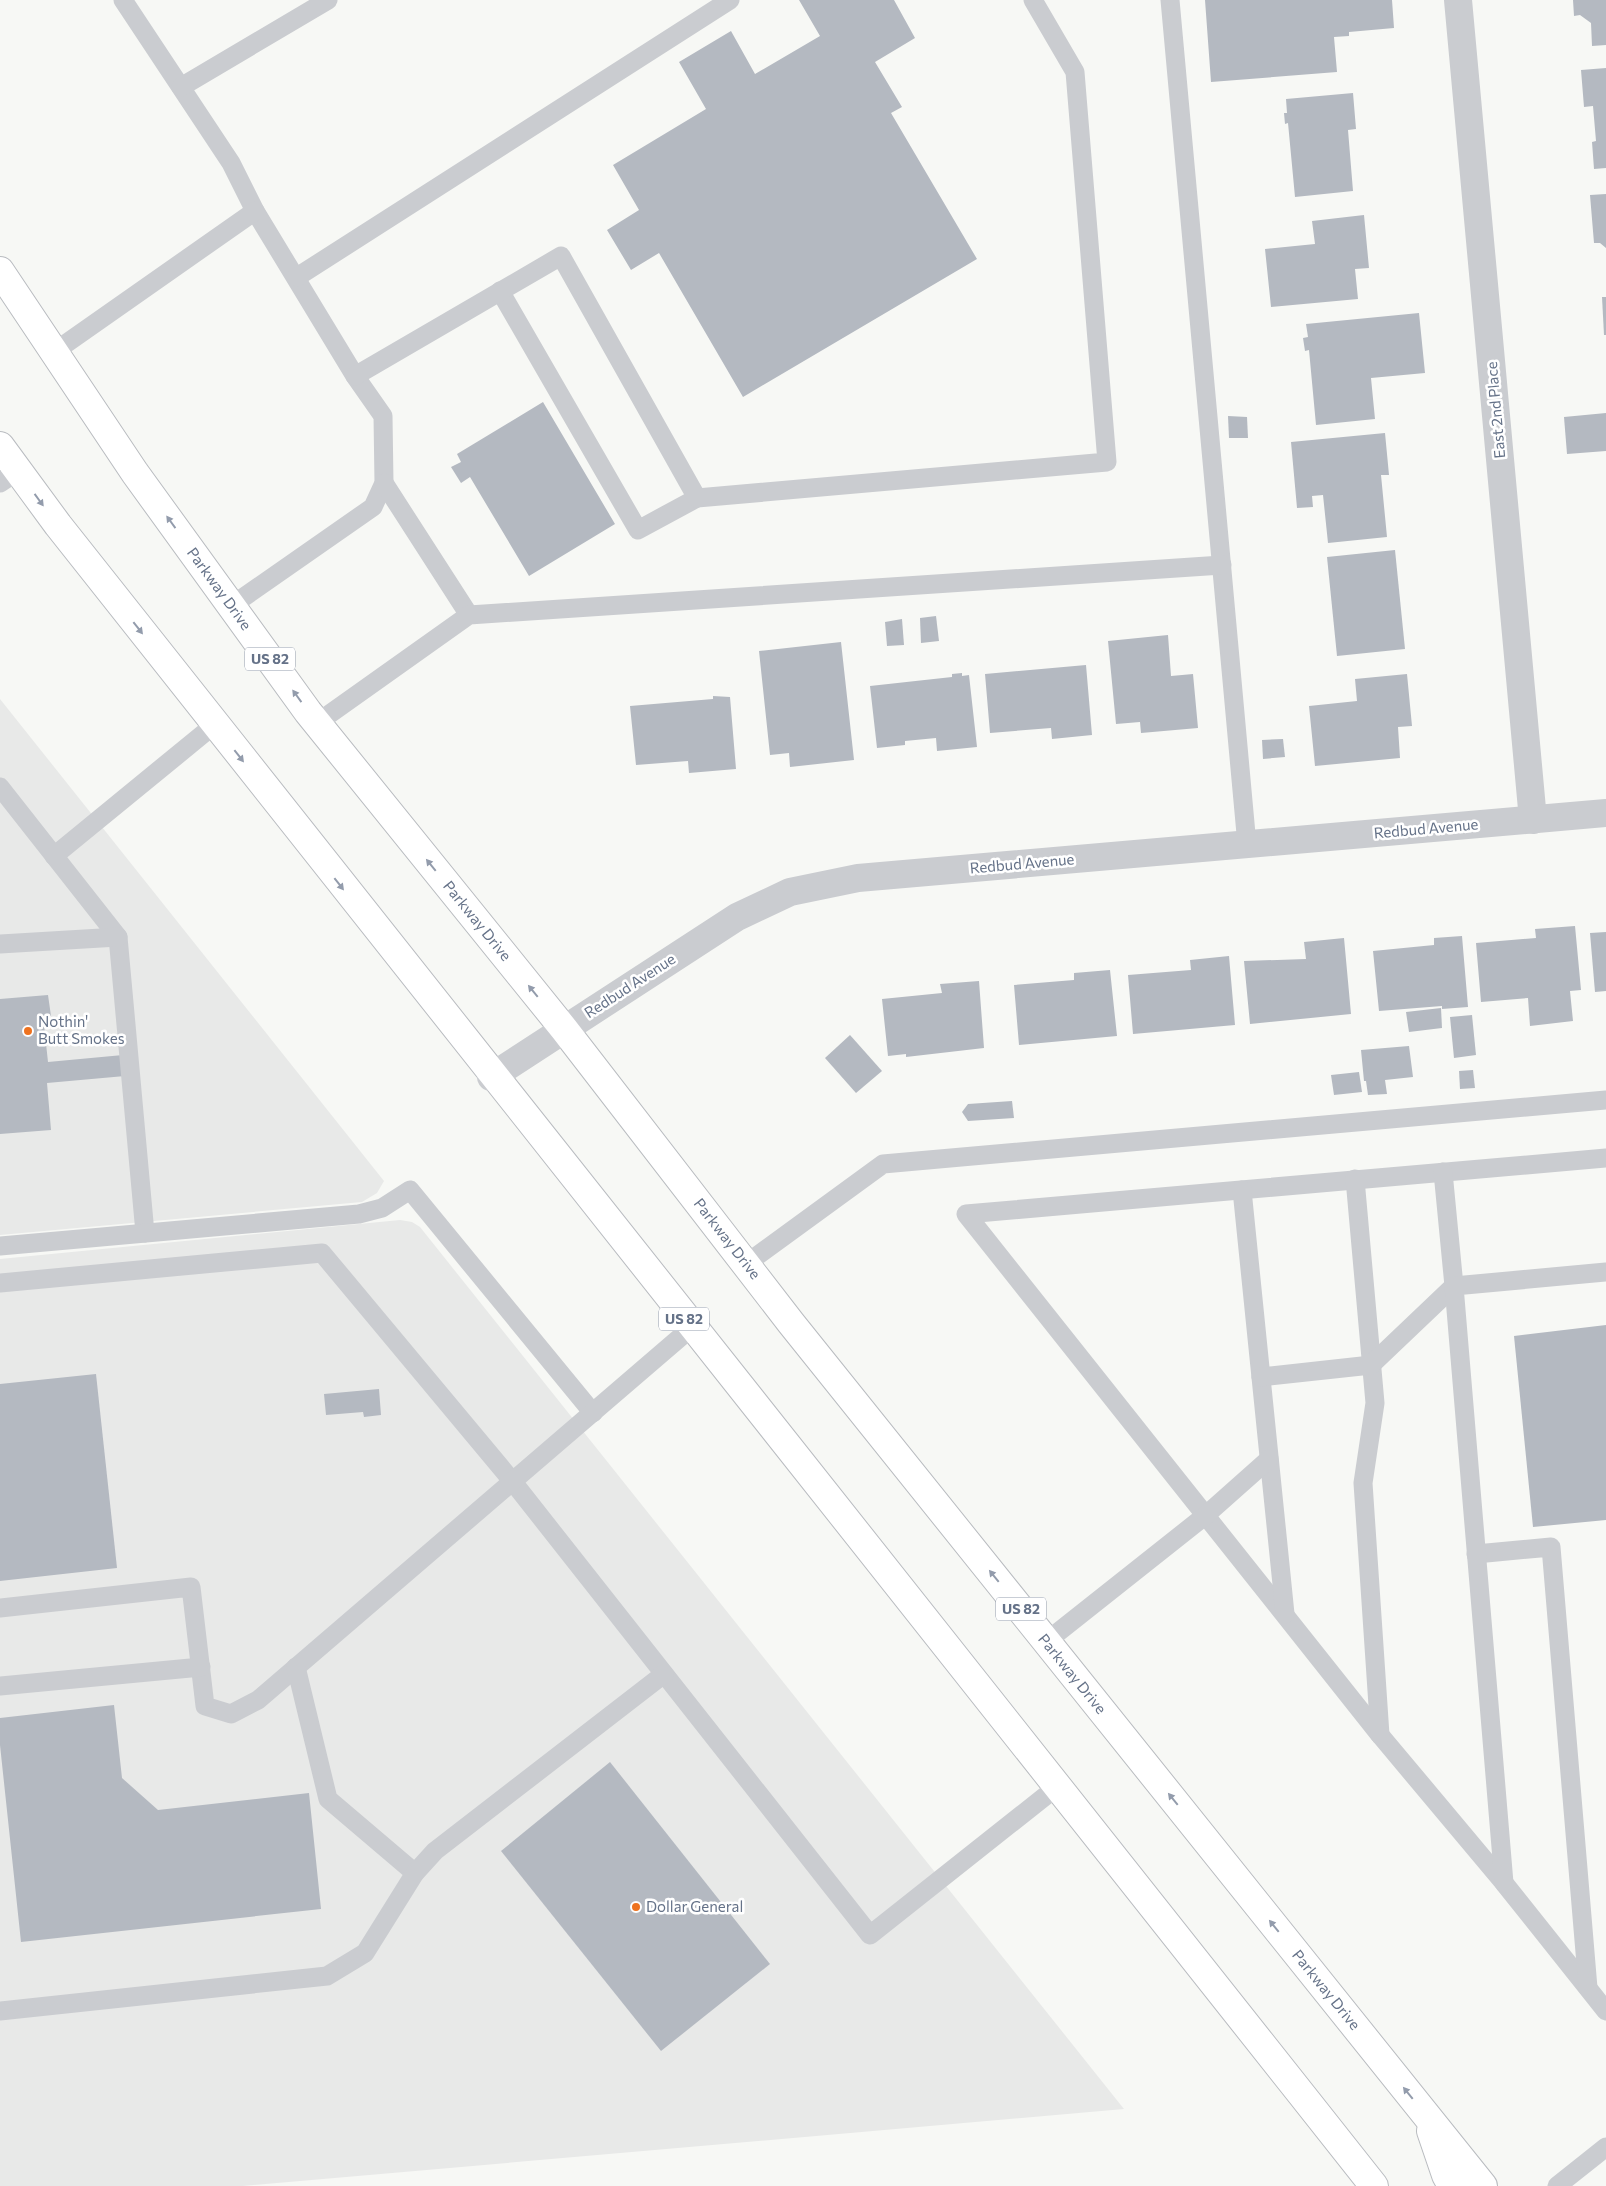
<svg xmlns="http://www.w3.org/2000/svg" width="1606" height="2186" viewBox="0 0 1606 2186" font-family="Commissioner,sans-serif">
	<style>
		.built { fill: #e8e9e8 }
		.building { fill: #b4b9c1 }
		.lines { fill: none; stroke-linecap: round; stroke-linejoin: round }
		.trunk-casing { stroke: #b9bcc0; stroke-width: 30 }
		.service { stroke: #caccd0; stroke-width: 19 }
		.minor { stroke: #caccd0; stroke-width: 28 }
		.trunk { stroke: #fff; stroke-width: 28 }
		.oneway { fill: #939cac }
		.poi-dot { fill: #ee721f; stroke: #fff; stroke-width: 2 }
		.labels { text-anchor: middle; stroke-width: 5; stroke-linejoin: round; paint-order: stroke }
		.shield { fill: #fff; stroke: #939cac; stroke-width: 1 }
		.shield-label { font-size: 14px; font-weight: bold; fill: #657288 }
		.street-label { font-size: 15px; fill: #657288; stroke: #fff }
		.poi-label { font-size: 15px; fill: #657288; stroke: #fff; text-anchor: start }
	</style>
	<rect width="100%" height="100%" fill="#f7f8f5"/>
	<g class="built">
		<polygon points="0,699 384,1181 377,1193 362,1202 0,1235"/>
		<polygon points="400,1220 412,1222 420,1227 1124,2109 243,2186 0,2186 0,1259"/>
	</g>
	<g class="building">
		<polygon points="799,0 894,0 915,38 875,62 902,107 891,113 977,259 743,397 659,253 631,270 607,230 639,210 613,165 706,109 679,62 731,31 755,74 820,36"/>
		<polygon points="1205,0 1392,0 1394,28 1349,32 1349,36 1334,37 1337,72 1211,82"/>
		<polygon points="1573,0 1606,0 1606,45 1592,46 1591,23 1580,15 1574,16"/>
		<polygon points="1606,68 1606,168 1594,169 1592,142 1596,141 1593,106 1584,107 1581,70"/>
		<polygon points="1353,93 1356,129 1348,130 1353,191 1295,197 1288,123 1285,124 1284,113 1287,113 1286,99"/>
		<polygon points="1606,194 1606,248 1600,243 1594,243 1590,195"/>
		<polygon points="1364,215 1369,268 1355,269 1358,299 1271,307 1265,249 1315,244 1312,221"/>
		<polygon points="1602,297 1606,297 1606,335 1604,335"/>
		<polygon points="1419,313 1425,373 1371,378 1375,419 1316,425 1309,350 1305,351 1303,338 1308,337 1306,324"/>
		<polygon points="543,402 615,524 529,576 470,477 461,483 451,467 461,462 457,454"/>
		<polygon points="1606,413 1606,451 1567,454 1564,417"/>
		<polygon points="1228,416 1247,417 1248,438 1229,438"/>
		<polygon points="1385,433 1389,475 1381,475 1387,537 1328,543 1323,495 1312,496 1313,507 1297,508 1291,442"/>
		<polygon points="1395,550 1405,649 1337,656 1327,557"/>
		<polygon points="936,616 939,641 921,643 920,618"/>
		<polygon points="902,619 904,645 887,646 885,622"/>
		<polygon points="1168,635 1171,676 1193,674 1198,728 1141,733 1140,722 1116,724 1108,641"/>
		<polygon points="841,642 854,760 790,767 789,753 770,755 759,651"/>
		<polygon points="1086,665 1092,735 1052,739 1051,728 990,733 985,674"/>
		<polygon points="962,673 962,676 969,675 977,747 937,751 936,738 905,741 905,745 877,748 870,686 952,677 952,674"/>
		<polygon points="1407,674 1412,726 1398,727 1400,758 1315,766 1309,706 1357,701 1355,679"/>
		<polygon points="713,696 730,697 736,769 689,773 688,761 636,765 630,706 713,699"/>
		<polygon points="1283,739 1285,757 1263,759 1262,740"/>
		<polygon points="1575,926 1581,990 1570,991 1573,1021 1530,1026 1528,998 1481,1002 1476,943 1536,938 1535,929"/>
		<polygon points="1606,932 1606,991 1595,992 1590,933"/>
		<polygon points="1462,936 1468,1007 1442,1009 1442,1006 1379,1011 1373,951 1434,945 1434,938"/>
		<polygon points="1344,938 1351,1014 1250,1024 1244,961 1306,959 1304,942"/>
		<polygon points="1229,956 1235,1025 1133,1034 1128,975 1191,970 1190,960"/>
		<polygon points="1110,970 1117,1036 1019,1045 1014,985 1074,980 1074,973"/>
		<polygon points="979,981 984,1048 906,1057 906,1054 888,1056 882,999 942,993 940,984"/>
		<polygon points="48,995 51,1016 43,1016 48,1062 123,1055 125,1076 47,1083 51,1130 0,1134 0,999"/>
		<polygon points="1441,1008 1442,1028 1409,1032 1406,1012"/>
		<polygon points="1472,1015 1476,1055 1454,1058 1450,1017"/>
		<polygon points="850,1035 882,1071 856,1093 825,1058"/>
		<polygon points="1409,1046 1413,1077 1385,1080 1387,1094 1368,1095 1366,1081 1364,1081 1361,1050"/>
		<polygon points="1473,1070 1475,1088 1460,1089 1459,1071"/>
		<polygon points="1359,1072 1362,1092 1334,1095 1331,1075"/>
		<polygon points="1012,1101 1014,1118 968,1121 962,1112 968,1104"/>
		<polygon points="1606,1325 1606,1520 1533,1527 1514,1336"/>
		<polygon points="96,1374 117,1568 0,1581 0,1384"/>
		<polygon points="379,1389 381,1415 364,1417 363,1412 326,1415 324,1394"/>
		<polygon points="114,1705 122,1778 158,1810 309,1793 321,1909 21,1942 0,1745 0,1718"/>
		<polygon points="610,1762 770,1964 661,2051 501,1851"/>
	</g>
	<g class="lines">
		<g class="trunk-casing">
			<g id="trunk">
				<polyline points="0,271 135,473 308,712 564,1029 791,1323 1483,2186"/>
				<path d="M0 446 58 525C493 1082 936 1632 1374 2186"/>
				<polyline points="1431,2131 1446,2175 1452,2186"/>
			</g>
		</g>
		<g class="service">
			<polyline points="123,0 231,163 255,211 355,376 383,416 384,483 373,507 231,606"/>
			<polyline points="1170,0 1247,845"/>
			<polyline points="181,87 328,0"/>
			<polyline points="297,277 730,0"/>
			<polyline points="500,291 638,530 697,498"/>
			<polyline points="54,352 255,211"/>
			<polyline points="355,376 561,256 697,498 1107,462 1075,72 1033,0"/>
			<polyline points="0,483 18,471"/>
			<polyline points="384,483 469,615"/>
			<polyline points="317,723 469,615 1222,565"/>
			<polyline points="0,787 118,937 145,1233"/>
			<polyline points="54,856 214,725"/>
			<polyline points="0,944 118,937"/>
			<polyline points="1606,1158 966,1214 1380,1735 1504,1883 1606,2011"/>
			<polyline points="1355,1179 1375,1403 1363,1483 1380,1735"/>
			<polyline points="1242,1190 1285,1614"/>
			<polyline points="0,1246 359,1214 382,1208 410,1190 593,1413"/>
			<polyline points="746,1264 883,1164 1606,1100"/>
			<polyline points="0,1283 322,1253 513,1482 870,1935 1058,1786"/>
			<polyline points="1261,1377 1371,1365 1454,1286 1443,1172"/>
			<polyline points="1476,1554 1551,1547 1588,1988"/>
			<polyline points="0,1608 191,1587 205,1706 231,1714 258,1700 691,1328"/>
			<polyline points="1047,1641 1206,1515 1269,1459"/>
			<polyline points="296,1667 328,1799 415,1873"/>
			<polyline points="0,1686 201,1667"/>
			<polyline points="1504,1883 1454,1286 1606,1272"/>
			<polyline points="0,2011 327,1976 365,1953 415,1873 435,1851 664,1674"/>
			<polyline points="1557,2186 1606,2147"/>
		</g>
		<g class="minor">
			<polyline points="1458,0 1533,820"/>
			<polyline points="491,1077 737,917 790,892 858,878 1606,813"/>
		</g>
		<use href="#trunk" class="trunk"/>
	</g>
	<defs><path id="oneway-solid" d="M-6-.8H1V-3.2L6.5 0L1 3.2V.8H-6Z" transform="scale(1.25)"/></defs>
	<g class="oneway">
		<use href="#oneway-solid" transform="translate(39 500) rotate(54)"/>
		<use href="#oneway-solid" transform="translate(171 522) rotate(-126)"/>
		<use href="#oneway-solid" transform="translate(138 628) rotate(52)"/>
		<use href="#oneway-solid" transform="translate(297 696) rotate(-126)"/>
		<use href="#oneway-solid" transform="translate(239 756) rotate(52)"/>
		<use href="#oneway-solid" transform="translate(431 865) rotate(-129)"/>
		<use href="#oneway-solid" transform="translate(339 884) rotate(52)"/>
		<use href="#oneway-solid" transform="translate(533 991) rotate(-129)"/>
		<use href="#oneway-solid" transform="translate(994 1576) rotate(-129)"/>
		<use href="#oneway-solid" transform="translate(1173 1799) rotate(-129)"/>
		<use href="#oneway-solid" transform="translate(1274 1926) rotate(-129)"/>
		<use href="#oneway-solid" transform="translate(1408 2093) rotate(-129)"/>
	</g>
	<g class="poi-dot">
		<circle cx="28" cy="1031" r="5"/>
		<circle cx="636" cy="1907" r="5"/>
	</g>
	<g class="labels">
		<g class="shield">
			<rect x="245" y="647.5" width="50" height="23" rx="4"/>
			<rect x="659" y="1307.5" width="50" height="23" rx="4"/>
			<rect x="996" y="1597.5" width="50" height="23" rx="4"/>
		</g>
		<g class="shield-label">
			<text x="270" y="664">US 82</text>
			<text x="684" y="1324">US 82</text>
			<text x="1021" y="1614">US 82</text>
		</g>
		<g class="street-label">
			<text transform="translate(1496 410) rotate(-95)" y="5">East 2nd Place</text>
			<text transform="translate(219 589) rotate(54)" y="5">Parkway Drive</text>
			<text transform="translate(1426 829) rotate(-5)" y="5">Redbud Avenue</text>
			<text transform="translate(1022 864) rotate(-5)" y="5">Redbud Avenue</text>
			<text transform="translate(477 921) rotate(51)" y="5">Parkway Drive</text>
			<text transform="translate(630 986) rotate(-33)" y="5">Redbud Avenue</text>
			<text transform="translate(727 1239) rotate(52)" y="5">Parkway Drive</text>
			<text transform="translate(1072 1674) rotate(51)" y="5">Parkway Drive</text>
			<text transform="translate(1326 1990) rotate(51)" y="5">Parkway Drive</text>
		</g>
		<g class="poi-label">
			<text x="38" y="1027">Nothin'<tspan x="38" dy="17">Butt Smokes</tspan></text>
			<text x="646" y="1912">Dollar General</text>
		</g>
	</g>
</svg>
